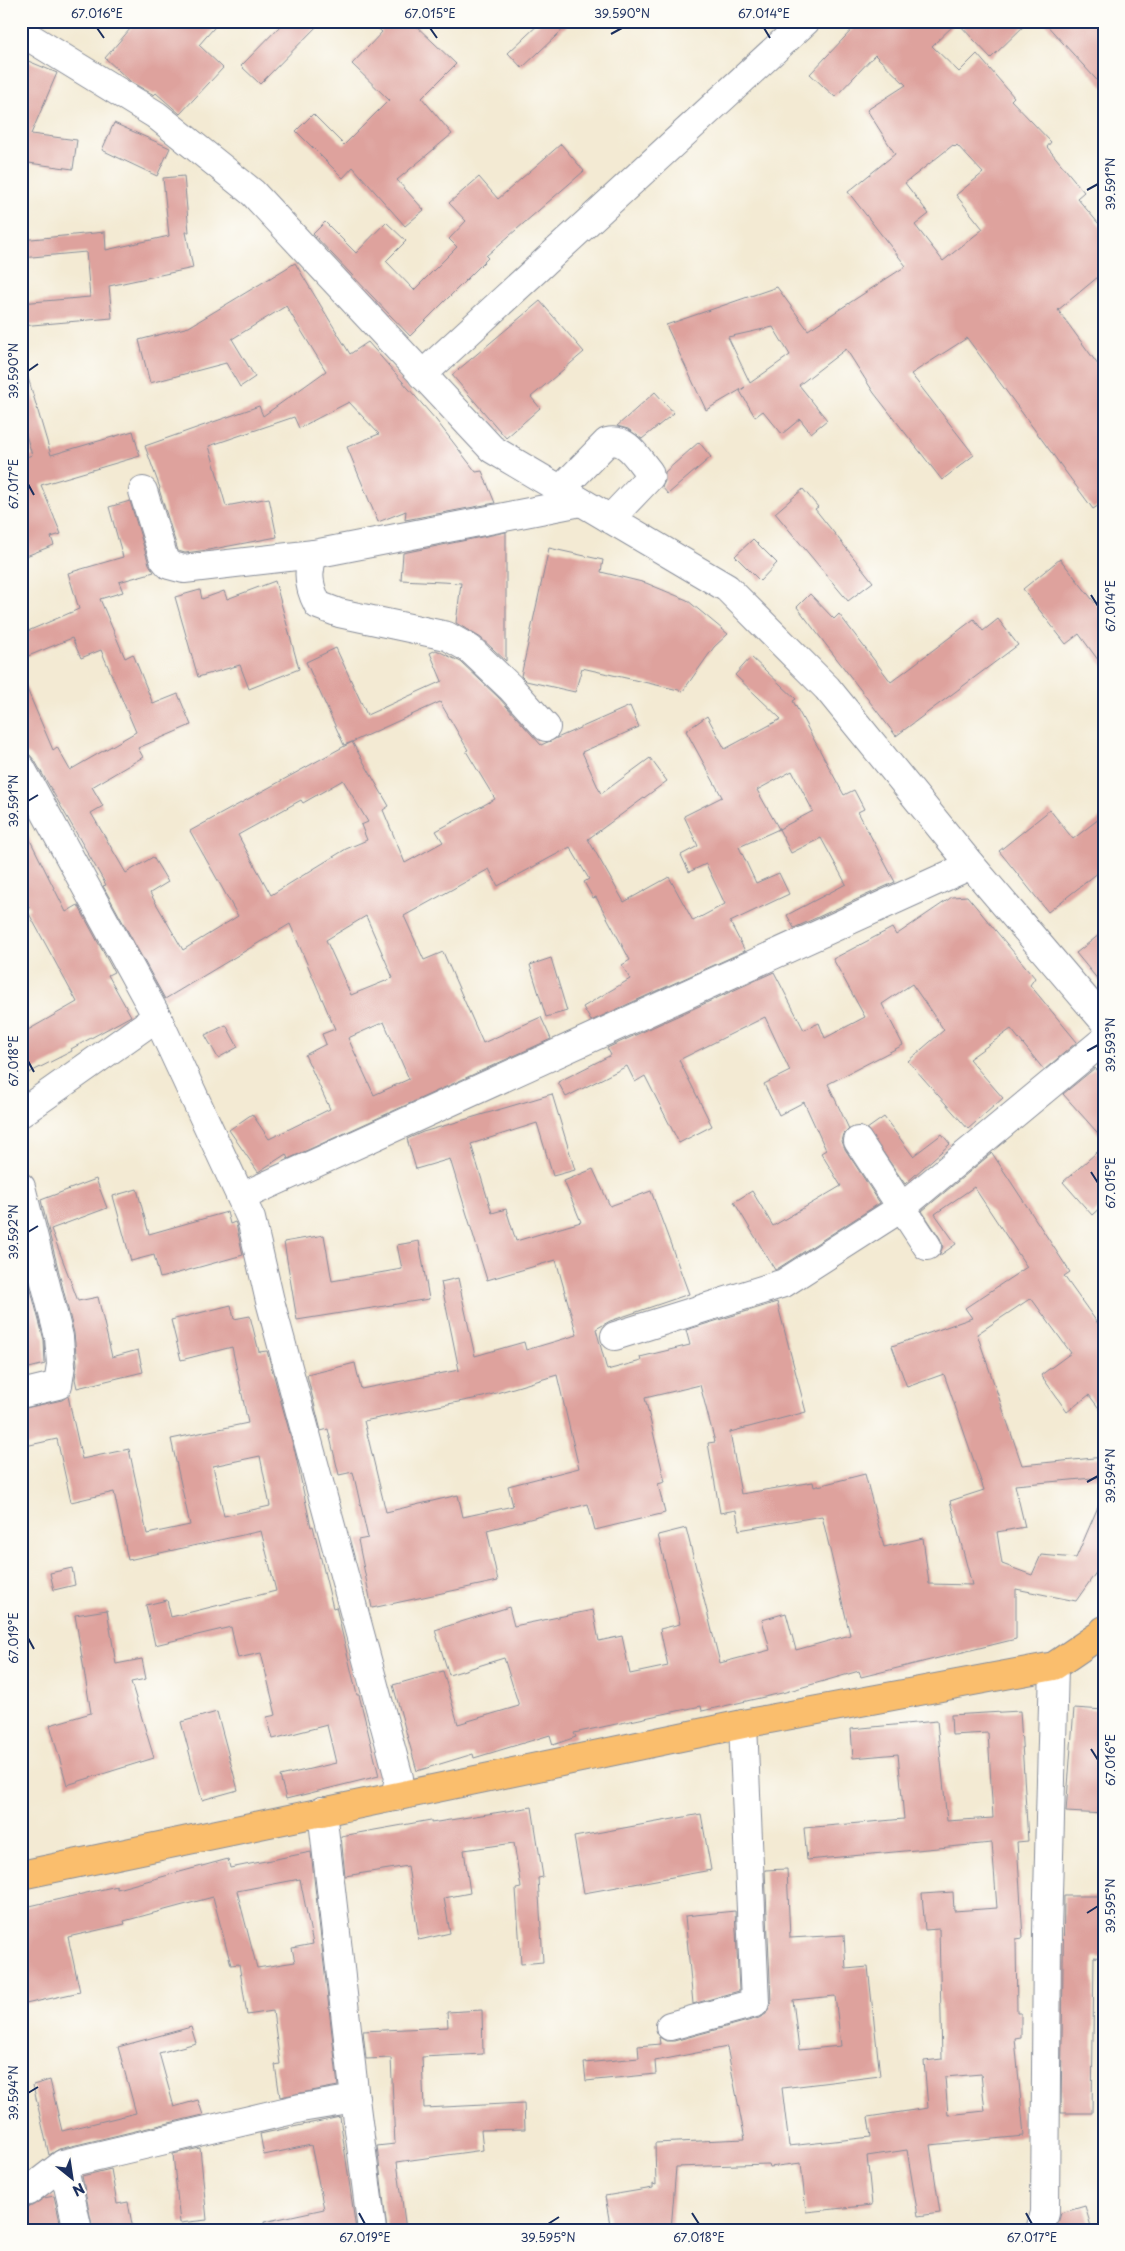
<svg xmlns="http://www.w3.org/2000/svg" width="1125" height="2251" viewBox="0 0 1125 2251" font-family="'Playpen Sans',sans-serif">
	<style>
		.building { fill: #dea29d; fill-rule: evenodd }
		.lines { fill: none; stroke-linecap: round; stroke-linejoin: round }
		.minor-casing { stroke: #878c98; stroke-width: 30 }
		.major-casing { stroke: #878c98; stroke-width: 30 }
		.minor { stroke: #fff; stroke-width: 28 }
		.major { stroke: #fabe6d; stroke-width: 28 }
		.ticks { fill: none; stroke: #1b2f5e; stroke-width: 2 }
		.neatline { fill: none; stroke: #1b2f5e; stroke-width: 2 }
		.ticks-label { font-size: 12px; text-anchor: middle; fill: #1b2f5e }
	</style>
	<rect width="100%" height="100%" fill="#fdfcf7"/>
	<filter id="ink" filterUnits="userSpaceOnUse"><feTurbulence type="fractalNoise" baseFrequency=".02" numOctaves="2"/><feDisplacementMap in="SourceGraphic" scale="10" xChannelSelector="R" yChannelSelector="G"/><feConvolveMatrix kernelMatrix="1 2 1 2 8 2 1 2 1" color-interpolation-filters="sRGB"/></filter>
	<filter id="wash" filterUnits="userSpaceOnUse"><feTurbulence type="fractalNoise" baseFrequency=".0096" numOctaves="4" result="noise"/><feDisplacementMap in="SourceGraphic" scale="20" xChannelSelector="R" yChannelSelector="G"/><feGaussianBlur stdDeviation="1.12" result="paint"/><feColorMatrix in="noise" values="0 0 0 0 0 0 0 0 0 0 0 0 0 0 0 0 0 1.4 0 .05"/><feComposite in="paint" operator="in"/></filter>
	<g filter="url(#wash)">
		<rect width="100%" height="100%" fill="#f3ead3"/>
		<g id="blocks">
			<g class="building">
				<polygon points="137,21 220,21 199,45 223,68 180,114 156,93 154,95 131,82 105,58"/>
				<polygon points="285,21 322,21 260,84 241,66"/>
				<polygon points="370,21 411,21 456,64 422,98 452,134 397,180 424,210 405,226 353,167 343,178 296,131 313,114 344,145 389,100 352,64 382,32"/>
				<polygon points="542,21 572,21 522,68 508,53"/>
				<path d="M860 21H1029L991 58 957 22 932 46 959 72 977 54 1014 97 1011 100 1051 142 1047 147 1084 192 1077 198 1104 230V272L1058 310 1104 373V502L1093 509 967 338 911 374 974 455 942 480 874 393 846 349 799 385 827 420 811 433 800 419 782 434 763 411 755 417 740 391 745 387 706 410 666 325 777 287 808 330 906 266 848 192 895 154 867 110 906 85 875 55 835 97 810 74ZM953 145 955 147 957 145 983 173 956 195 983 229 943 261 915 225 929 214 905 183ZM773 327 790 355 750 383 728 337Z"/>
				<polygon points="1043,21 1104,21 1104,88"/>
				<polygon points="21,58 57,73 31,134 77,140 73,169 21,162"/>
				<polygon points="114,123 170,148 157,176 102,150"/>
				<polygon points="561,144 584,171 486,256 488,258 410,336 313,234 325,222 356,253 386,222 406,241 386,261 414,290 457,247 449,239 466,221 449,203 479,177 498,199"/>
				<polygon points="184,176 189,232 186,232 193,268 109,286 112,318 21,326 21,303 90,297 86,252 21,258 21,240 105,232 106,250 169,236 163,178"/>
				<polygon points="295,263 350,354 368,342 436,420 476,472 482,471 495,503 405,520 406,511 378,522 347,447 379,434 349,402 299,428 294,417 209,446 226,506 269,498 277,537 208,550 185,553 178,551 159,489 160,488 145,446 259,406 263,416 326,371 286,306 232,339 255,377 240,387 226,363 150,383 139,340 189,327"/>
				<polygon points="540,301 584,352 531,397 540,408 506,438 452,375"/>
				<polygon points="26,371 51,455 133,431 140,456 41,485 61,534 51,537 54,545 21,558 21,459 32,455 21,418 21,372"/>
				<polygon points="655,392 674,413 642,439 628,429 617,426"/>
				<polygon points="699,442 711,457 668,494 662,487 665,481 665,472"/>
				<polygon points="803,489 818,507 815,509 873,582 848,601 775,513"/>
				<path d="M130 501 149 564 154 572 119 582 123 592 100 599 125 658 133 654 153 704 178 694 191 725 138 748 143 757 92 787 103 806 91 813 126 873 153 857 168 882 150 893 183 950 238 916 190 831 352 742 344 745 306 662 336 648 367 715 442 681 430 653 436 650 461 662 499 698 541 745 630 706 639 727 582 752 601 794 650 758 667 781 588 839 624 902 669 877 693 921 725 904 706 864 689 872 681 855 698 846 684 816 722 797 686 731 707 716 725 749 781 719 735 675 751 657 796 699 793 701 844 795 854 790 864 809 858 812 895 882 794 928 787 915 846 884 821 838 791 853 779 829 739 847 756 883 779 873 789 894 730 922 745 951 591 1021 583 1007 630 979 622 965 630 960 596 897 593 898 584 882 589 879 570 847 498 886 489 869 404 916 424 960 443 952 483 1043 541 1017 551 1039 288 1159 286 1154 258 1172 229 1130 252 1114 269 1139 330 1109 305 1055 326 1044 322 1034 335 1029 290 924 165 999 103 886 106 885 35 761 30 755 21 752V675L53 750 57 747 70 770 136 732 101 650 81 658 72 638 21 659V634L79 609 68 573 123 557 109 507ZM440 702 468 750 466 751 495 799 436 831 443 842 405 863 383 810 389 806 352 742ZM792 771 813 811 779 829 757 790ZM343 780 368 822 361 825 367 840 346 849 271 895 238 835 301 800 303 803ZM366 916 393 978 351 995 326 940ZM384 1022 409 1079 374 1095 348 1038Z"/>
				<polygon points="506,532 506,661 481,638 456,623 461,583 401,580 403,553"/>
				<polygon points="753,539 777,563 760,581 735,556"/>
				<polygon points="549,548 603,560 601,572 646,583 687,600 728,634 714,647 683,691 582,668 575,692 526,681 521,676"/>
				<polygon points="1060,559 1104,614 1104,668 1079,634 1066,644 1023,589"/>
				<polygon points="275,581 299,669 249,689 240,665 198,677 175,597 200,590 202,599 224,591 227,599"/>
				<polygon points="810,594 834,619 839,614 891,682 974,619 983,631 998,619 1018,645 896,736 797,607"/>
				<polygon points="1050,810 1073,839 1104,815 1104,868 1048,912 999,851"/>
				<polygon points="21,822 66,912 78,905 114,972 108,975 131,1016 71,1049 72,1051 21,1077 21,1034 77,1002 27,910 30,909 21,890"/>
				<polygon points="967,896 1035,978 1030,985 1077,1042 1044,1070 1011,1029 969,1059 1003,1098 968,1129 908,1061 944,1030 912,984 882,1004 903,1045 828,1084 849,1129 844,1134 842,1141 845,1149 880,1203 777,1269 775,1270 734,1202 752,1191 773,1226 841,1186 821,1153 826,1150 804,1102 779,1115 764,1084 790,1071 765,1017 679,1060 712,1126 679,1143 645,1076 635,1082 627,1066 566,1097 558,1082 611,1055 607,1048 774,972 804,1030 819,1023 825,1038 865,1017 833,959 892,928 896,935 952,897"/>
				<polygon points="1104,931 1104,987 1076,953"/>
				<polygon points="551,958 567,1011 546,1017 530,965"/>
				<polygon points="226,1025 238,1047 218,1058 205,1035"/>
				<polygon points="1095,1068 1104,1077 1104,1140 1063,1094"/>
				<path d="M552 1094 575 1170 553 1176 537 1123 471 1144 492 1213 506 1209 516 1241 581 1222 564 1181 593 1169 610 1206 651 1191 689 1294 610 1321 596 1329 607 1370 641 1361 640 1357 690 1345 686 1330 777 1302 806 1412 730 1432 741 1494 813 1482 814 1487 865 1474 884 1547 923 1538 929 1584 972 1585 950 1501 984 1490 944 1374 907 1387 892 1346 972 1318 965 1308 1027 1267 974 1187 935 1214 956 1244 939 1256 943 1246 940 1238 922 1211 992 1153 1070 1272 1064 1276 1104 1332V1415L1089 1395 1067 1412 1041 1375 1071 1353 1031 1298 977 1334 1022 1465 1104 1457V1477L1015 1485 1025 1527 997 1532 1002 1564 1032 1575 1041 1555 1076 1558 1104 1493V1554L1097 1571 1076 1601 1016 1589V1639L861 1677 859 1671 782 1693 702 1711 701 1706 574 1733 576 1737 553 1745 550 1735 474 1758 473 1754 417 1771 393 1685 443 1671 458 1724 519 1706 504 1658 449 1675 435 1630 509 1607 514 1626 593 1610 599 1641 622 1636 630 1674 668 1666 660 1629 680 1624 658 1535 686 1528 720 1663 770 1650 762 1620 786 1613 796 1650 850 1635 822 1516 739 1530 736 1510 720 1513 708 1443 715 1442 700 1385 645 1398 665 1482 658 1484 665 1513 595 1530 588 1504 487 1530 498 1581 372 1608 358 1540 368 1538 353 1472 339 1475 328 1429 321 1431 307 1375 355 1363 361 1389 459 1370 441 1282 458 1278 475 1356 524 1342 526 1350 577 1335 556 1260 487 1280 450 1159 416 1169 407 1139 423 1132ZM557 1375 579 1468 508 1486 513 1506 463 1517 458 1495 386 1512 364 1421 483 1397Z"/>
				<polygon points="884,1117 913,1156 942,1134 950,1144 905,1184 867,1129"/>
				<polygon points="1104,1146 1104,1204 1092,1215 1063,1182"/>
				<polygon points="96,1179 107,1208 51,1229 78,1301 98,1297 112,1357 138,1350 143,1372 77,1388 75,1379 77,1364 74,1333 41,1200"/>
				<polygon points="137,1189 149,1234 227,1212 230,1224 235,1222 236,1224 243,1255 160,1278 154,1255 131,1261 113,1196"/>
				<polygon points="324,1235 332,1281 402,1269 397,1245 419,1241 429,1299 297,1320 284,1242"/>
				<polygon points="21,1252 44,1340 45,1364 21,1370"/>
				<path d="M231 1305 234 1319 250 1316 259 1352 267 1351 295 1452 311 1527 313 1526 333 1608 336 1607 357 1695H359L379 1776 286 1799 280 1776 336 1763 327 1725 273 1739 267 1717 276 1715 261 1653 238 1658 231 1627 155 1645 146 1605 167 1600 171 1617 276 1591 261 1531 128 1560 114 1492 71 1502 57 1439 21 1447V1409L62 1400 68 1396 82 1459 129 1449 147 1534 190 1525 171 1439 248 1423 232 1347 181 1360 171 1320ZM260 1456 270 1506 224 1516 213 1466Z"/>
				<polygon points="72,1568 75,1585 54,1590 50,1573"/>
				<polygon points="107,1610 116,1664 142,1659 146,1679 131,1682 154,1758 67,1785 50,1725 91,1713 75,1615"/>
				<polygon points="1074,1708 1104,1710 1104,1814 1066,1812"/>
				<path d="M1020 1711 1028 1841 1017 1842 1023 1938 1016 1939 1017 2013H1021V2037L1015 2038 1024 2136 930 2145 940 2213 918 2216 907 2150 867 2156 872 2205 806 2212 801 2163 769 2167 768 2164 676 2167 671 2230H611L605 2196 653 2188V2184L656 2185 655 2143 745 2139 727 2047 655 2061 656 2074 586 2081 584 2063 639 2058 638 2046 660 2044 659 2037 666 2041H674L759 2018 766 2014 771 2002 765 1870 787 1869 790 1938 844 1935 846 1969 868 1967 880 2076 782 2088 789 2146 871 2137 868 2117 928 2108 924 2061 942 2059 939 1929 925 1930 922 1894 953 1892 954 1911 997 1908 992 1843 807 1860 804 1828 904 1819 898 1754 853 1758 851 1729 937 1721 947 1821 993 1818 988 1733 952 1735 951 1715ZM835 1996 841 2046 799 2050 793 2000ZM981 2074 985 2111 948 2115 945 2077Z"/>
				<polygon points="217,1712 238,1790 202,1800 181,1722"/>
				<polygon points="532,1807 543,1877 538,1878 543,1962 521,1964 516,1889 521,1888 514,1843 464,1850 470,1893 444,1898 450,1933 419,1940 408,1866 345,1876 341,1836 431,1820 431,1823"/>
				<polygon points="701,1814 711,1870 584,1893 574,1837"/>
				<path d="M311 1852 338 2086 280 2097 275 2065 280 2064 273 2011 247 2015 239 1964 231 1965 213 1897 124 1921 125 1924 68 1937 80 1992 21 2005V1972L27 1971 21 1944V1908L117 1886V1889L228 1859 230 1868ZM300 1879 313 1944 292 1948 295 1962 257 1968 237 1891Z"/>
				<polygon points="1064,1896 1104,1896 1104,1958 1094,1957 1092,2113 1061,2113"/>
				<polygon points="735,1911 739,1991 693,2004 685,1916"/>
				<polygon points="482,2010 483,2054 422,2057 424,2108 524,2103 525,2129 481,2130 483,2150 397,2162 406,2230 387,2230 377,2146 395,2144 391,2058 366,2059 363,2031 448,2027 447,2012"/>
				<polygon points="191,2027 196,2043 159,2053 174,2107 198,2100 203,2115 59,2149 49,2155 33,2085 50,2080 62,2131 136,2113 118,2047"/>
				<polygon points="340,2117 356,2230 265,2230 264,2222 324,2209 311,2145 264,2155 260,2134"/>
				<polygon points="200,2148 207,2220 180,2223 173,2154"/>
				<polygon points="111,2169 117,2204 128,2202 133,2230 93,2230 82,2176"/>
				<polygon points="54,2196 62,2230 21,2230 21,2208 32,2206 44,2198"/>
				<polygon points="1085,2206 1092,2230 1056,2230 1061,2213"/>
			</g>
		</g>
	</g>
	<g filter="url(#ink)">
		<use href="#blocks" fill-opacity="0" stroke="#878c98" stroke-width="1"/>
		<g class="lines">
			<g class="minor-casing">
				<g id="minor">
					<polyline points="21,32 156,115 253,193 492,449 727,588 827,688 971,865 1104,1021"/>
					<polyline points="422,375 806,21"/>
					<path d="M561 489 607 442C627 437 637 458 649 472L650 477 610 519"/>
					<polyline points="143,491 164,559 169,565 184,569 314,554 581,502"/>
					<path d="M314 554C306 572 309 588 318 605L339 613 447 636 470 649 510 687 546 727"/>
					<polyline points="21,768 157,1017 251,1219 270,1301 399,1778 395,1797"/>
					<polyline points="21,1113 157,1017"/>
					<polyline points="858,1141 927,1246"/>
					<polyline points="21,1187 59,1337 61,1365 58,1385 21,1394"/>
					<polyline points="241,1197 971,865"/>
					<polyline points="615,1336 784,1283 901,1208 1104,1040"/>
					<polyline points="322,1811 355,2099 372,2230"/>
					<polyline points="670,2026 755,2003 743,1724"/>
					<polyline points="21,2193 28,2191 63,2164"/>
					<polyline points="78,2230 63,2164 301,2108 355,2099"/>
					<polyline points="1040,2230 1045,2213 1047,1932 1054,1666"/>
				</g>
			</g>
			<g class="major-casing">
				<polyline id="major" points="21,1875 743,1724 1054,1666 1101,1634 1104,1630"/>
			</g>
			<use href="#minor" class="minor"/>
			<use href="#major" class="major"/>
		</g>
	</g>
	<path class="ticks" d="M97 28 104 38M430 28 437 38M764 28 770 38M611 34 622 28M1087 190 1098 184M28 371 38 364M28 484 34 495M1091 595 1098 606M28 801 38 795M1087 1051 1098 1045M28 1061 34 1072M1091 1172 1098 1183M28 1232 38 1226M1087 1482 1098 1476M28 1638 34 1649M1091 1749 1098 1760M1087 1913 1098 1906M28 2093 38 2087M359 2213 365 2224M692 2213 699 2224M1026 2213 1032 2224M548 2224 559 2217"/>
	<rect width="1125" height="2251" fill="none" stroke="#fdfcf7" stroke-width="55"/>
	<g transform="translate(72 2178) rotate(150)" stroke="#fdfcf7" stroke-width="4" paint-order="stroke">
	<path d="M0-4L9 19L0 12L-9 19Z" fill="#1b2f5e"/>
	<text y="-8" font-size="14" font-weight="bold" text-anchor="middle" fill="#1b2f5e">N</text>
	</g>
	<rect x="28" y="28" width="1070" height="2196" class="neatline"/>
	<g class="ticks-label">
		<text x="97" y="18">67.016°E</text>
		<text x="430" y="18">67.015°E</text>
		<text x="622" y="18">39.590°N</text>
		<text x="764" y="18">67.014°E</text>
		<text transform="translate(1111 184) rotate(-90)" y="4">39.591°N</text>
		<text transform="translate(14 371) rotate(-90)" y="4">39.590°N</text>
		<text transform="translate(14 484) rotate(-90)" y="4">67.017°E</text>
		<text transform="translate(1111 606) rotate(-90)" y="4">67.014°E</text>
		<text transform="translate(14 801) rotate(-90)" y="4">39.591°N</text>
		<text transform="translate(1111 1045) rotate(-90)" y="4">39.593°N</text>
		<text transform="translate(14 1061) rotate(-90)" y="4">67.018°E</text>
		<text transform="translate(1111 1183) rotate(-90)" y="4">67.015°E</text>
		<text transform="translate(14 1232) rotate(-90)" y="4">39.592°N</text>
		<text transform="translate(1111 1476) rotate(-90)" y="4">39.594°N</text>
		<text transform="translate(14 1638) rotate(-90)" y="4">67.019°E</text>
		<text transform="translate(1111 1760) rotate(-90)" y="4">67.016°E</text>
		<text transform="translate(1111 1906) rotate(-90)" y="4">39.595°N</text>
		<text transform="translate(14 2093) rotate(-90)" y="4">39.594°N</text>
		<text x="365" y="2242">67.019°E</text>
		<text x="548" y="2242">39.595°N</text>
		<text x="699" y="2242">67.018°E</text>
		<text x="1032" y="2242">67.017°E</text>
	</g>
</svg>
